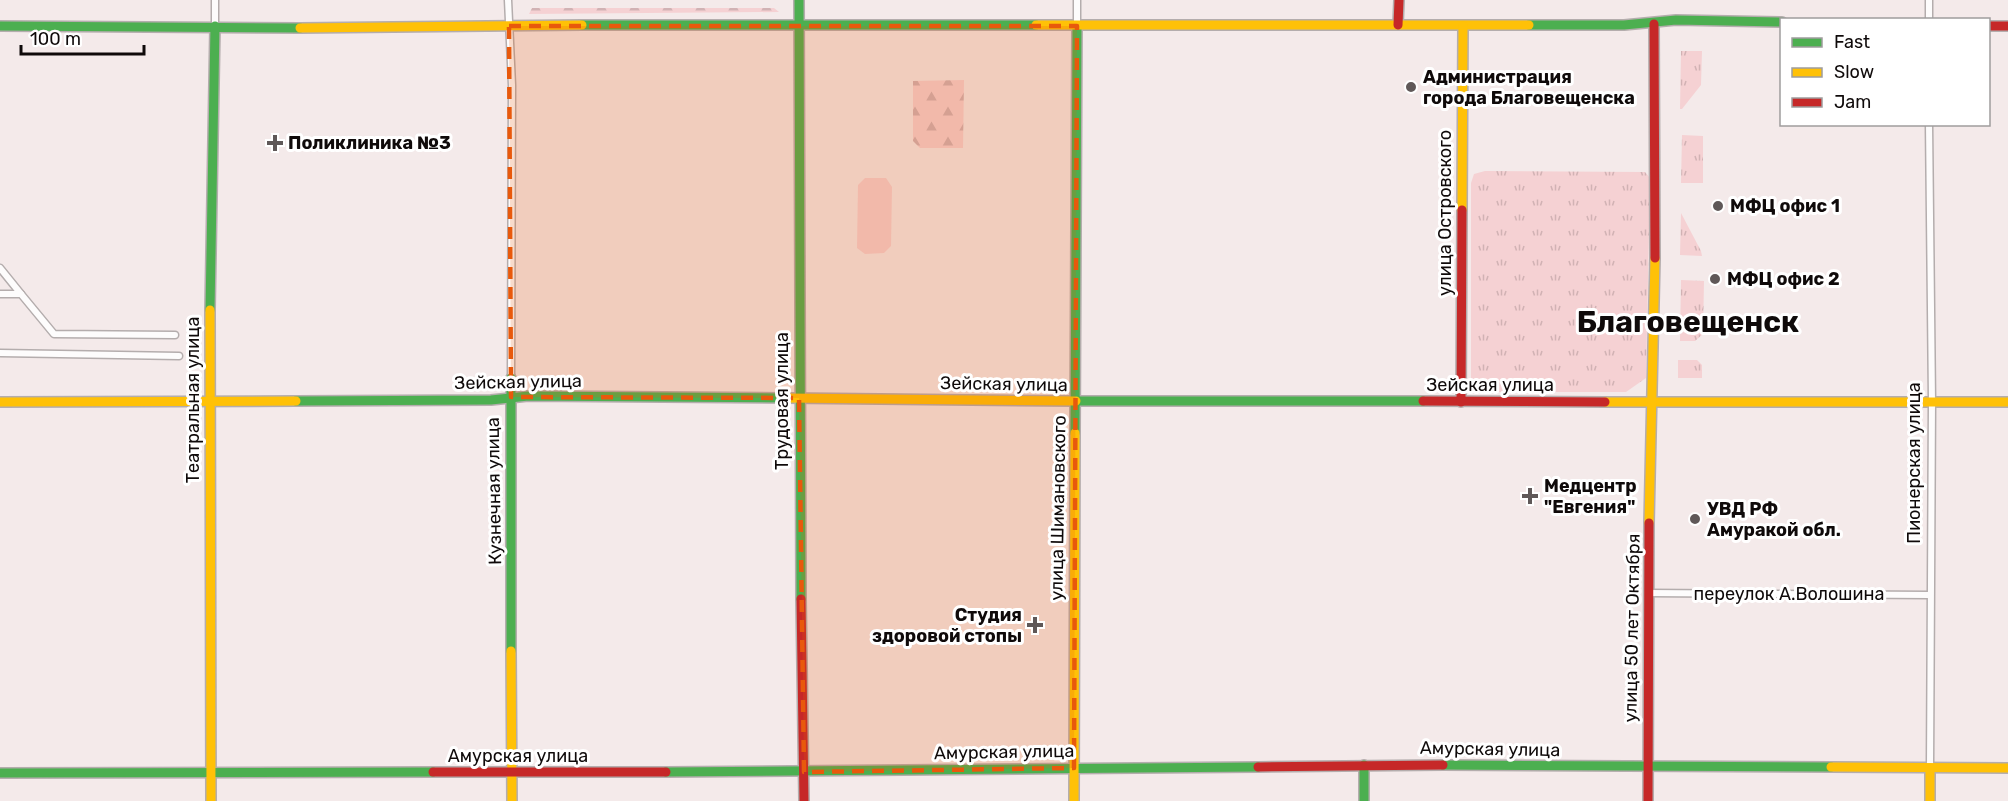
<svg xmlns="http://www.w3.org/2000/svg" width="2008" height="801" viewBox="0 0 2008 801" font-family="Rubik,sans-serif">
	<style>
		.grass { fill: url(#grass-tufts) }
		.forest { fill: url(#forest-firs) }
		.garden { fill: #f5d1d3 }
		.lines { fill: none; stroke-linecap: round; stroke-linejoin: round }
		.street-casing { stroke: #b4adad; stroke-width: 9 }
		.fast-casing { stroke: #b4adad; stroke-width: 12 }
		.slow-casing { stroke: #b4adad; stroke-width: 12 }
		.jam-casing { stroke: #b4adad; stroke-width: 12 }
		.street { stroke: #fdfcfc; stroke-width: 6 }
		.fast { stroke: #4caf50; stroke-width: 9 }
		.slow { stroke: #ffc107; stroke-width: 9 }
		.jam { stroke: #c62828; stroke-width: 9 }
		.marked { fill: #e8590c; fill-opacity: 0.2; stroke: #e8590c; stroke-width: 4.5; stroke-dasharray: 12 8; stroke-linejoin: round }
		.poi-dot { fill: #5f5858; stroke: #fff; stroke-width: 2 }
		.labels { text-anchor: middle; stroke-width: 6; stroke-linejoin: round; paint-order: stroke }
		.poi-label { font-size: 18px; font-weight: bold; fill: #0f0a0a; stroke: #fff; text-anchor: start }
		.street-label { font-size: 18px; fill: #0f0a0a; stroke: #fff }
		.town-label { font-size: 30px; font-weight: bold; fill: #0f0a0a; stroke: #fff }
	</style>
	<defs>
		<pattern id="grass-tufts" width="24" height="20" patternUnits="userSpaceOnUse" patternTransform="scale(1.5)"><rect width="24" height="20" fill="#f5d1d3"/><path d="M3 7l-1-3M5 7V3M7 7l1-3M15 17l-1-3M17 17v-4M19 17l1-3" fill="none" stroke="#d1b2b4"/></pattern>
		<pattern id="forest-firs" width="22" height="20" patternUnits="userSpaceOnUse" patternTransform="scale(1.5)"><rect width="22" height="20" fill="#f5d1d3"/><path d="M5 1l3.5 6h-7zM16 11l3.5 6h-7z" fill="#d1b2b4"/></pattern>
	</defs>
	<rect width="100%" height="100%" fill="#f4eaea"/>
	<g class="grass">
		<polygon points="1681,51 1702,51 1701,85 1682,109 1680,109"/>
		<polygon points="1682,135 1703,136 1703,183 1681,183"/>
		<polygon points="1485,171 1645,172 1650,178 1646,378 1626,392 1484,392 1475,389 1471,380 1471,183 1474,174"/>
		<polygon points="1681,213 1701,251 1702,256 1680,255"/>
		<polygon points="1681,280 1704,281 1703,334 1695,341 1680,341"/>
		<polygon points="1678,360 1697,360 1702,365 1702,378 1678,378"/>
	</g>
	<g class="forest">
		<polygon points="532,8 774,8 779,12 529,14"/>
		<polygon points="964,80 963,148 920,148 913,141 913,81"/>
	</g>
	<polygon class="garden" points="865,178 886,178 892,187 891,246 884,253 865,254 857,248 858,185"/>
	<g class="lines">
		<g class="street-casing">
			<g id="street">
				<polyline points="508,0 512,85 511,378"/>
				<polyline points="1929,0 1929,20"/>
				<polyline points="215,26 215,0"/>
				<polyline points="1077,26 1077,0"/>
				<polyline points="1929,124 1932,401 1930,768"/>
				<polyline points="0,268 21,294"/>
				<polyline points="0,294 21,294 54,334 175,335"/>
				<polyline points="0,353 179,356"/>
				<polyline points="1648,593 1930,595"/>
			</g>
		</g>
		<g class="fast-casing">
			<g id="fast">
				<polyline points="799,0 801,599"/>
				<polyline points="582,25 1036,25"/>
				<polyline points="1529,25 1624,25 1676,20 1782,22"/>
				<polyline points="0,26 300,28"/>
				<polyline points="210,310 215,26"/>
				<polyline points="296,401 491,400 528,396 787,398"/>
				<polyline points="1076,401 1423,401"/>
				<polyline points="1075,433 1077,26"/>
				<polyline points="511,651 511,378"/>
				<polyline points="1364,765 1364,801"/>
				<polyline points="1443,765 1831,767"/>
				<polyline points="666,772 1258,767"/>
				<polyline points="0,773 433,772"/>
			</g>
		</g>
		<g class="slow-casing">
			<g id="slow">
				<polyline points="1036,25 1529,25"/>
				<polyline points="300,28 582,25"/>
				<polyline points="1462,210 1463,26"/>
				<polyline points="210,310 211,801"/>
				<polyline points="787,398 1076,401"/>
				<polyline points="0,402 296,401"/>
				<polyline points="1605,402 2008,402"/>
				<polyline points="1649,523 1655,258"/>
				<polyline points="511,651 512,801"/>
				<polyline points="1831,767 2008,768"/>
				<polyline points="1930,768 1930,801"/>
				<polyline points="1074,801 1075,433"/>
			</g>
		</g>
		<g class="jam-casing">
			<g id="jam">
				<polyline points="1654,24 1655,258"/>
				<polyline points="1398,25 1399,0"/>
				<polyline points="1988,26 2008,26"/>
				<polyline points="1423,401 1605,402"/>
				<polyline points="1461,402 1462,210"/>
				<polyline points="801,599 804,801"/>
				<polyline points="1258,767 1443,765"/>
				<polyline points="433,772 666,772"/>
				<polyline points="1648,801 1649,523"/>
			</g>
		</g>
		<use href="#street" class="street"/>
		<use href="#fast" class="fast"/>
		<use href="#slow" class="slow"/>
		<use href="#jam" class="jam"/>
	</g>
	<path class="marked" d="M509 26H1077L1074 768 804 772 799 398 511 397Z"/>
	<g class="poi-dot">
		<circle cx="1411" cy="87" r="6"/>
		<path d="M272 134h6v6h6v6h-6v6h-6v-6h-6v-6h6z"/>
		<circle cx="1718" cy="206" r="6"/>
		<circle cx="1715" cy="279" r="6"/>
		<path d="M1527 487h6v6h6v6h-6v6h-6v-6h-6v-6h6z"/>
		<circle cx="1695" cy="519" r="6"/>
		<path d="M1032 616h6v6h6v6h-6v6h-6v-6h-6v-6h6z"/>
	</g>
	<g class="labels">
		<g class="poi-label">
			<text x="1423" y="83">Администрация<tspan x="1423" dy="21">города Благовещенска</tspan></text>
			<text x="288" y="149">Поликлиника №3</text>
			<text x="1730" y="212">МФЦ офис 1</text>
			<text x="1727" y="285">МФЦ офис 2</text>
			<text x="1544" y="492">Медцентр<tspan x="1544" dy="21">"Евгения"</tspan></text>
			<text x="1707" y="515">УВД РФ<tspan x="1707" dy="21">Амуракой обл.</tspan></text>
			<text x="1022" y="621" text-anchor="end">Студия<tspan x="1022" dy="21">здоровой стопы</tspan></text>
		</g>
		<g class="street-label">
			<text transform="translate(1445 213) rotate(-90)" y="6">улица Островского</text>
			<text transform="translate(518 382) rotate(-1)" y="6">Зейская улица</text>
			<text transform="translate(1004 384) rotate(1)" y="6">Зейская улица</text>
			<text x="1490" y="391">Зейская улица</text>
			<text transform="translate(193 400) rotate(-90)" y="6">Театральная улица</text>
			<text transform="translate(782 401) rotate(-90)" y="6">Трудовая улица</text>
			<text transform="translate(1914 463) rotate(-90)" y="6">Пионерская улица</text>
			<text transform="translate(494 491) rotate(-91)" y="6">Кузнечная улица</text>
			<text transform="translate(1058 508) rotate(-89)" y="6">улица Шимановского</text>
			<text x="1789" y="600">переулок А.Волошина</text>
			<text transform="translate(1632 628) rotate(-89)" y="6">улица 50 лет Октября</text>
			<text transform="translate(1490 749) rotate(1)" y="6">Амурская улица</text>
			<text transform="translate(1004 752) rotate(-1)" y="6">Амурская улица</text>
			<text x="518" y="762">Амурская улица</text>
		</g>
		<g class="town-label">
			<text x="1688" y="332">Благовещенск</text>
		</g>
	</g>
	<rect x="1780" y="18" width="210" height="108" fill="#ffffff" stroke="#9f9d9d" stroke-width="1.5"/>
	<rect x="1792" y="38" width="30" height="9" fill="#4caf50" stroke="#9f9d9d" stroke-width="1.5"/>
	<text x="1834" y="48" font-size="18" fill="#0f0a0a">Fast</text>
	<rect x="1792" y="68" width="30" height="9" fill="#ffc107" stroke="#9f9d9d" stroke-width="1.5"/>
	<text x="1834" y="78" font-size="18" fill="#0f0a0a">Slow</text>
	<rect x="1792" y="98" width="30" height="9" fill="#c62828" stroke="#9f9d9d" stroke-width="1.5"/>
	<text x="1834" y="108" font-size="18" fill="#0f0a0a">Jam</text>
	<path d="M21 45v9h123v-9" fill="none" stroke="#0f0a0a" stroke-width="3"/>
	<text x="30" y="45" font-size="18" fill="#0f0a0a" stroke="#ffffff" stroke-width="4.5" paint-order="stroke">100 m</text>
</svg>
